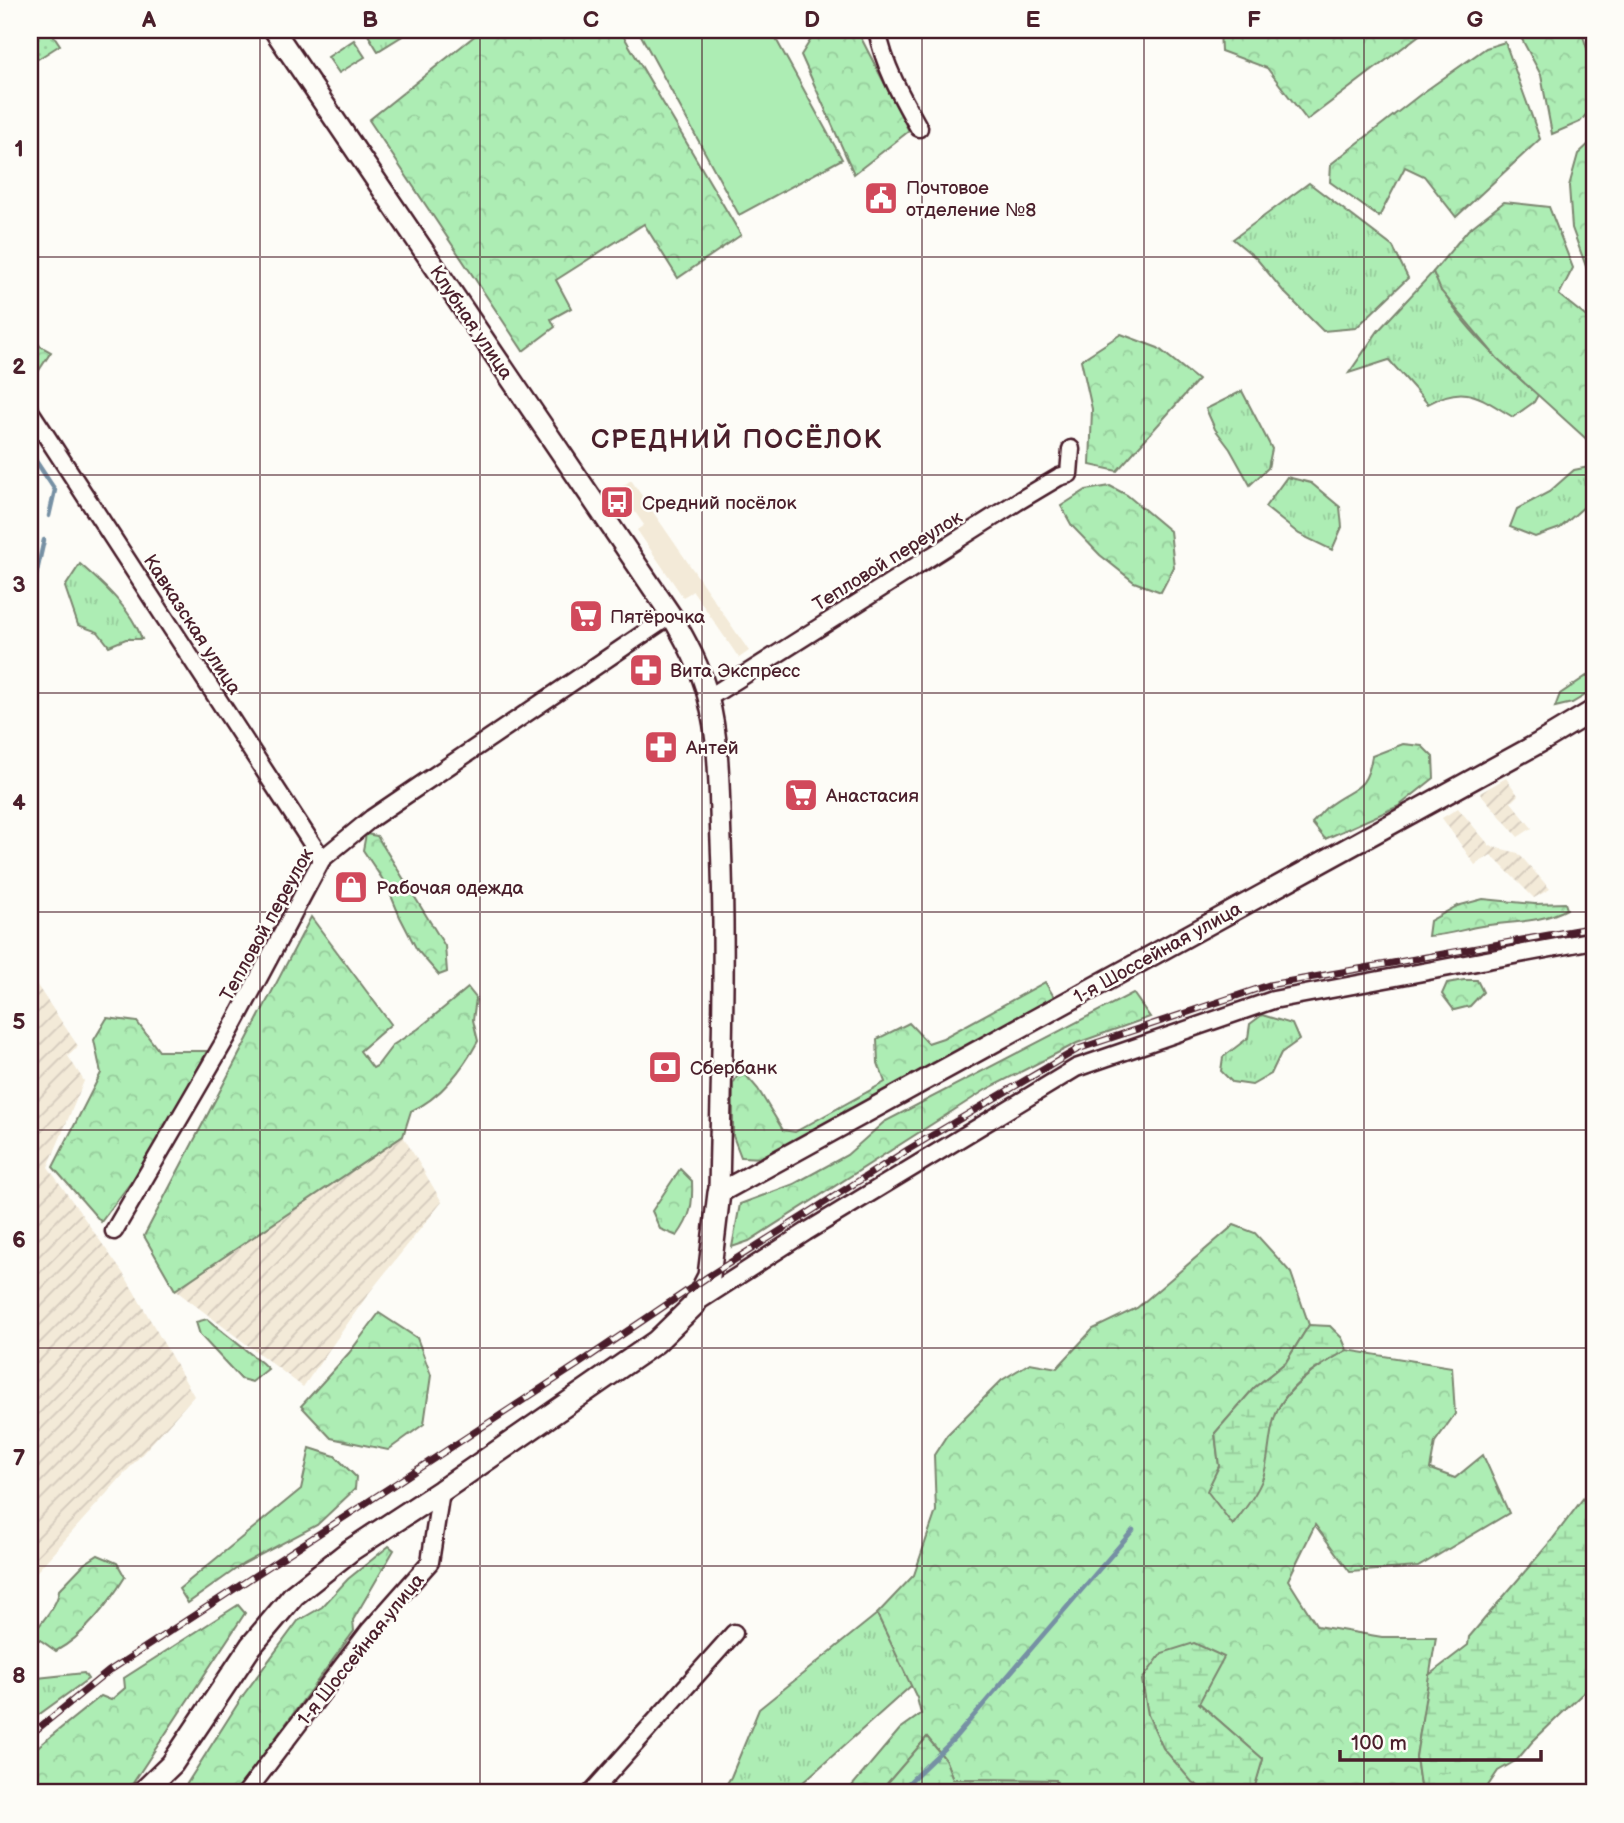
<svg xmlns="http://www.w3.org/2000/svg" width="1624" height="1823" viewBox="0 0 1624 1823" font-family="'Balsamiq Sans',sans-serif">
	<style>
		.built { fill: #f3ead8 }
		.industrial { fill: url(#industrial-furrows) }
		.grass { fill: url(#grass-tufts); stroke: #7c8670; stroke-width: 2 }
		.forest { fill: url(#forest-crowns); stroke: #7c8670; stroke-width: 2 }
		.wetland { fill: url(#wetland-marsh); stroke: #7c8670; stroke-width: 2 }
		.park { fill: url(#park-dots); stroke: #7c8670; stroke-width: 2 }
		.pitch { fill: #adedb4; stroke: #7c8670; stroke-width: 2 }
		.lines { fill: none; stroke-linecap: round; stroke-linejoin: round }
		.stream { stroke: #7690a4; stroke-width: 4.5 }
		.minor-casing { stroke: #4a1f2b; stroke-width: 21 }
		.tertiary-casing { stroke: #4a1f2b; stroke-width: 24 }
		.secondary-casing { stroke: #4a1f2b; stroke-width: 26 }
		.minor { stroke: #fdfcf7; stroke-width: 16 }
		.tertiary { stroke: #fdfcf7; stroke-width: 19 }
		.secondary { stroke: #fdfcf7; stroke-width: 21 }
		.rail-casing { stroke: #4a1f2b; stroke-width: 7 }
		.rail { stroke: #fdfcf7; stroke-width: 4.5; stroke-dasharray: 13; stroke-linecap: butt }
		.grid { fill: none; stroke: #4a1f2b; stroke-width: 2; stroke-opacity: 0.55 }
		.labels { text-anchor: middle; stroke-width: 5; stroke-linejoin: round; paint-order: stroke }
		.poi-label { font-size: 19px; fill: #4a1f2b; stroke: #fdfcf7; text-anchor: start }
		.street-label { font-size: 19px; fill: #4a1f2b; stroke: #fdfcf7 }
		.district-label { font-size: 26px; font-weight: bold; letter-spacing: 2px; fill: #4a1f2b; stroke: #fdfcf7 }
		.neatline { fill: none; stroke: #4a1f2b; stroke-width: 2.5 }
		.grid-label { font-size: 23px; text-anchor: middle; font-weight: bold; fill: #4a1f2b }
	</style>
	<defs>
		<pattern id="industrial-furrows" width="10" height="10" patternUnits="userSpaceOnUse" patternTransform="scale(1.75)"><rect width="10" height="10" fill="#f3ead8"/><path d="M-1 1l2-2M0 10L10 0M9 11l2-2" fill="none" stroke="#d2c8ba"/></pattern>
		<pattern id="grass-tufts" width="24" height="20" patternUnits="userSpaceOnUse" patternTransform="scale(1.75)"><rect width="24" height="20" fill="#adedb4"/><path d="M3 7l-1-3M5 7V3M7 7l1-3M15 17l-1-3M17 17v-4M19 17l1-3" fill="none" stroke="#96cb9b"/></pattern>
		<pattern id="forest-crowns" width="20" height="18" patternUnits="userSpaceOnUse" patternTransform="scale(1.75)"><rect width="20" height="18" fill="#adedb4"/><path d="M2 6a3 3 0 1 1 6 0M12 15a3 3 0 1 1 6 0" fill="none" stroke="#96cb9b"/></pattern>
		<pattern id="wetland-marsh" width="20" height="14" patternUnits="userSpaceOnUse" patternTransform="scale(1.75)"><rect width="20" height="14" fill="#adedb4"/><path d="M1 5h8M5 5V1M11 12h8M15 12V8" fill="none" stroke="#96cb9b"/></pattern>
		<pattern id="park-dots" width="8" height="8" patternUnits="userSpaceOnUse" patternTransform="scale(1.75)"><rect width="8" height="8" fill="#adedb4"/><path d="M2 2h.1M6 6h.1" fill="none" stroke="#96cb9b" stroke-width="1.8" stroke-linecap="round"/></pattern>
	</defs>
	<rect width="100%" height="100%" fill="#fdfcf7"/>
	<filter id="ink" filterUnits="userSpaceOnUse"><feTurbulence type="fractalNoise" baseFrequency=".0143" numOctaves="2"/><feDisplacementMap in="SourceGraphic" scale="14" xChannelSelector="R" yChannelSelector="G"/><feConvolveMatrix kernelMatrix="1 2 1 2 8 2 1 2 1" color-interpolation-filters="sRGB"/></filter>
	<g filter="url(#ink)">
		<polygon class="built" points="631,480 749,651 739,658 693,591 683,597 637,530 644,525 619,489"/>
		<g class="industrial">
			<polygon points="1506,778 1518,795 1511,802 1532,828 1518,837 1480,793"/>
			<polygon points="1458,808 1490,846 1518,853 1550,889 1534,898 1491,855 1475,865 1442,818"/>
			<polygon points="30,975 78,1046 68,1056 84,1081 48,1167 125,1276 194,1396 30,1579"/>
			<polygon points="403,1136 442,1202 369,1293 303,1387 175,1290"/>
		</g>
		<g class="grass">
			<polygon points="365,30 412,30 378,51"/>
			<polygon points="354,40 365,57 339,73 328,57"/>
			<polygon points="1309,183 1393,247 1408,278 1356,328 1323,331 1284,292 1256,258 1233,239"/>
			<path d="M1433 272C1453 319 1500 361 1538 395L1534 402 1513 417C1480 398 1466 382 1428 404L1389 360 1349 373 1378 331Z"/>
			<polygon points="1242,391 1272,449 1268,468 1250,485 1230,449 1215,429 1206,409"/>
			<polygon points="1594,466 1594,498 1560,528 1535,537 1510,527 1517,509 1549,492 1574,470"/>
			<polygon points="1287,477 1311,483 1340,507 1342,527 1332,550 1299,534 1265,507"/>
			<path d="M80 564C104 585 131 609 142 639H126L109 646 98 632 78 625 65 587Z"/>
			<polygon points="1262,1015 1292,1024 1299,1040 1281,1053 1271,1074 1252,1085 1232,1082 1221,1071 1223,1057 1248,1038 1250,1024"/>
			<polygon points="877,1614 912,1685 791,1793 721,1793 731,1777 759,1709"/>
			<polygon points="84,1673 88,1679 30,1721 30,1682 37,1678"/>
		</g>
		<g class="forest">
			<polygon points="482,30 620,30 741,235 678,278 644,224 556,280 571,308 551,319 555,327 523,351 369,120"/>
			<polygon points="817,30 857,30 909,131 854,174 801,55"/>
			<polygon points="1220,30 1426,30 1307,120 1267,68 1221,51"/>
			<polygon points="1517,30 1581,30 1594,70 1594,105 1580,122 1552,134 1541,75"/>
			<polygon points="1505,42 1540,139 1456,217 1424,176 1405,167 1379,217 1330,182 1331,164 1421,94 1486,48"/>
			<polygon points="1594,139 1594,283 1591,280 1572,228 1569,186 1578,154"/>
			<polygon points="1504,202 1549,207 1573,268 1559,295 1594,323 1594,446 1497,358 1441,291 1433,272 1468,230"/>
			<polygon points="30,330 40,346 51,352 30,384"/>
			<polygon points="1121,334 1158,348 1198,380 1117,471 1090,465 1092,409 1081,360"/>
			<polygon points="1110,486 1127,495 1170,531 1174,567 1161,592 1134,582 1100,555 1072,526 1061,506 1086,490"/>
			<polygon points="1594,671 1594,690 1572,703 1555,707 1560,694"/>
			<path d="M1403 744 1422 746 1433 757 1434 778 1399 806 1325 839 1312 823C1317 818 1322 811 1327 807 1353 786 1366 794 1372 756Z"/>
			<polygon points="366,834 377,836 445,946 447,972 439,975 417,950 400,917 387,886 363,850"/>
			<path d="M1483 899 1535 904 1565 903 1567 909C1539 924 1507 921 1476 927 1458 931 1448 935 1428 936L1430 921 1457 906Z"/>
			<path d="M311 917 391 1024 360 1051 373 1068 377 1066 393 1045 418 1029 468 988 476 998 473 1020 478 1041C464 1067 440 1099 411 1111L403 1136 175 1290 144 1236Z"/>
			<polygon points="1464,980 1477,980 1483,992 1470,1006 1454,1010 1442,994 1447,983"/>
			<polygon points="1045,982 1054,997 1003,1028 764,1158 741,1157 733,1136 733,1084 741,1069 758,1089 783,1130 795,1132 885,1082 878,1063 877,1039 909,1023 928,1043 943,1038"/>
			<polygon points="1133,993 1150,1017 1077,1043 987,1089 749,1241 732,1247 740,1204 794,1184 847,1155 884,1122"/>
			<polygon points="107,1018 137,1022 159,1051 207,1051 159,1145 101,1222 53,1167 101,1073 94,1040"/>
			<path d="M680 1169 692 1181C693 1205 691 1217 677 1236L660 1229 652 1211Z"/>
			<path d="M1234 1225 1255 1233 1291 1273 1309 1325 1286 1362 1254 1388 1215 1433 1219 1466 1263 1478C1266 1455 1268 1428 1279 1407 1292 1383 1324 1363 1347 1350L1452 1367 1455 1414 1435 1442 1430 1469 1455 1478 1483 1455 1509 1513 1418 1567 1350 1572 1315 1525 1288 1580 1317 1626 1382 1637H1436L1416 1757 1421 1793H1252L1263 1759 1199 1703 1194 1643 1192 1782 1210 1793H1059L1056 1780 953 1779 945 1759 927 1737 879 1793H846L900 1729 921 1714 917 1698 877 1614 914 1575 936 1511 934 1455 947 1435 1002 1380 1030 1363 1057 1368 1093 1329 1137 1308Z"/>
			<polygon points="379,1313 417,1338 431,1375 424,1424 388,1450 331,1438 301,1406 349,1353"/>
			<polygon points="207,1319 262,1363 268,1369 252,1382 241,1379 200,1335 196,1322"/>
			<polygon points="310,1448 335,1456 356,1477 355,1489 317,1525 243,1564 188,1603 179,1589 301,1489"/>
			<polygon points="389,1546 394,1550 353,1620 354,1631 235,1793 181,1793 244,1694 298,1621 322,1607 348,1579"/>
			<path d="M98 1555 117 1563 125 1577C109 1603 83 1637 56 1651L33 1635C41 1621 58 1606 59 1590L84 1564Z"/>
			<polygon points="238,1605 245,1613 133,1783 117,1793 30,1793 30,1753 101,1696 111,1700 125,1688 124,1678"/>
		</g>
		<g class="wetland">
			<path d="M1309 1325 1330 1326 1342 1338 1347 1350C1322 1364 1295 1380 1280 1405 1267 1428 1271 1458 1262 1480 1256 1496 1243 1511 1233 1525L1207 1491 1219 1466 1215 1433 1254 1388 1286 1362Z"/>
			<polygon points="1594,1484 1594,1676 1581,1695 1532,1742 1517,1760 1498,1771 1483,1793 1421,1793 1416,1757 1429,1675 1468,1645 1469,1637 1551,1541"/>
			<polygon points="1194,1643 1224,1657 1199,1703 1263,1759 1253,1793 1210,1793 1192,1782 1163,1748 1148,1715 1142,1680 1162,1653"/>
			<polygon points="927,1737 945,1759 953,1779 1056,1780 1059,1793 879,1793"/>
		</g>
		<polygon class="park" points="30,30 50,30 60,45 38,59 30,47"/>
		<polygon class="pitch" points="638,30 771,30 842,159 739,215"/>
		<g class="lines">
			<g class="stream">
				<polyline points="30,452 55,490 49,516"/>
				<polyline points="30,602 44,540"/>
				<polyline points="898,1793 952,1741 1133,1530"/>
			</g>
			<g class="minor-casing">
				<g id="minor">
					<path d="M877 30C884 66 901 96 919 128"/>
					<polyline points="30,411 322,859"/>
					<polyline points="708,698 1017,502 1059,477 1069,474 1071,449"/>
					<polyline points="114,1231 227,1037 322,859 372,818 671,615"/>
					<polyline points="696,1303 806,1232 1076,1068 1273,1000 1594,940"/>
					<polyline points="246,1793 369,1631 430,1562 441,1491"/>
					<polyline points="591,1793 734,1633"/>
				</g>
			</g>
			<g class="tertiary-casing">
				<path id="tertiary" d="M274 30 671 615C686 641 701 668 708 697 720 743 719 793 721 841 726 958 721 1076 719 1193L1539 743 1594 710"/>
			</g>
			<g class="secondary-casing">
				<polyline id="secondary" points="142,1793 172,1764 251,1646 294,1595 351,1550 441,1491 656,1342 694,1305 709,1276 719,1193"/>
			</g>
			<use href="#minor" class="minor"/>
			<use href="#tertiary" class="tertiary"/>
			<use href="#secondary" class="secondary"/>
			<g class="rail-casing">
				<polyline id="rail" points="30,1735 109,1671 577,1365 709,1276 909,1149 1078,1049 1269,985 1594,927"/>
			</g>
			<use href="#rail" class="rail"/>
		</g>
	</g>
	<path class="grid" d="M260 30V1793M480 30V1793M702 30V1793M922 30V1793M1144 30V1793M1364 30V1793M30 257H1594M30 475H1594M30 693H1594M30 912H1594M30 1130H1594M30 1348H1594M30 1566H1594"/>
	<defs>
		<g id="civic-square" transform="scale(1.75)"><rect x="-9" y="-9" width="18" height="18" rx="4" fill="#d1495b" stroke="#fdfcf7"/><path d="M-.6-6.5H3V-4.5H.6V-3L4-1V1h2V6H-6V1h2V-1L-.6-3ZM-1.2 2.5V6h2.4V2.5Z" fill="#fff"/></g>
		<g id="bus-square" transform="scale(1.75)"><rect x="-9" y="-9" width="18" height="18" rx="4" fill="#d1495b" stroke="#fdfcf7"/><path d="M-5-6H5V4H4V6H2V4H-2V6H-4V4H-5ZM-3.5-4V0h7V-4ZM-3.5 1.2v1.5H-2V1.2ZM2 1.2v1.5H3.5V1.2Z" fill="#fff"/></g>
		<g id="supermarket-square" transform="scale(1.75)"><rect x="-9" y="-9" width="18" height="18" rx="4" fill="#d1495b" stroke="#fdfcf7"/><path d="M-6-5.5h2.5l.6 2H6L4.5 2H-2.5L-4.4-4H-6ZM-1.5 3.2a1.3 1.3 0 1 0 .1 0ZM3 3.2a1.3 1.3 0 1 0 .1 0Z" fill="#fff"/></g>
		<g id="pharmacy-square" transform="scale(1.75)"><rect x="-9" y="-9" width="18" height="18" rx="4" fill="#d1495b" stroke="#fdfcf7"/><path d="M-2-6h4v4h4v4h-4v4h-4v-4h-4v-4h4Z" fill="#fff"/></g>
		<g id="shop-square" transform="scale(1.75)"><rect x="-9" y="-9" width="18" height="18" rx="4" fill="#d1495b" stroke="#fdfcf7"/><path d="M-5-2.5h2.3a2.7 3.5 0 0 1 5.4 0H5L5.5 6h-11ZM-1.5-2.5h3a1.5 2.3 0 0 0-3 0Z" fill="#fff"/></g>
		<g id="bank-square" transform="scale(1.75)"><rect x="-9" y="-9" width="18" height="18" rx="4" fill="#d1495b" stroke="#fdfcf7"/><path d="M-6-4H6V4H-6ZM0-2.3a2.3 2.3 0 1 0 0 4.6a2.3 2.3 0 1 0 0-4.6Z" fill="#fff"/></g>
	</defs>
	<g fill-rule="evenodd">
		<use href="#civic-square" x="881" y="198"/>
		<use href="#bus-square" x="617" y="502"/>
		<use href="#supermarket-square" x="586" y="616"/>
		<use href="#pharmacy-square" x="646" y="670"/>
		<use href="#pharmacy-square" x="661" y="747"/>
		<use href="#supermarket-square" x="801" y="795"/>
		<use href="#shop-square" x="351" y="887"/>
		<use href="#bank-square" x="665" y="1067"/>
	</g>
	<g class="labels">
		<g class="poi-label">
			<text x="906" y="194">Почтовое<tspan x="906" dy="22">отделение №8</tspan></text>
			<text x="642" y="509">Средний посёлок</text>
			<text x="610" y="623">Пятёрочка</text>
			<text x="670" y="677">Вита Экспресс</text>
			<text x="686" y="754">Антей</text>
			<text x="826" y="802">Анастасия</text>
			<text x="376" y="894">Рабочая одежда</text>
			<text x="690" y="1074">Сбербанк</text>
		</g>
		<g class="street-label">
			<text transform="translate(472 322) rotate(56)" y="7">Клубная улица</text>
			<text transform="translate(887 560) rotate(-32)" y="7">Тепловой переулок</text>
			<text transform="translate(193 624) rotate(57)" y="7">Кавказская улица</text>
			<text transform="translate(266 924) rotate(-61)" y="7">Тепловой переулок</text>
			<text transform="translate(1157 952) rotate(-29)" y="7">1-я Шоссейная улица</text>
			<text transform="translate(360 1649) rotate(-51)" y="7">1-я Шоссейная улица</text>
		</g>
		<g class="district-label">
			<text x="737" y="448">СРЕДНИЙ ПОСЁЛОК</text>
		</g>
	</g>
	<rect width="1624" height="1823" fill="none" stroke="#fdfcf7" stroke-width="77"/>
	<path d="M1340 1750v10h201v-10" fill="none" stroke="#4a1f2b" stroke-width="3.5"/>
	<text x="1351" y="1750" font-size="21" fill="#4a1f2b" stroke="#fdfcf7" stroke-width="5" paint-order="stroke">100 m</text>
	<rect x="38" y="38" width="1548" height="1746" class="neatline"/>
	<g class="grid-label">
		<text x="149" y="27">A</text>
		<text x="370" y="27">B</text>
		<text x="591" y="27">C</text>
		<text x="812" y="27">D</text>
		<text x="1033" y="27">E</text>
		<text x="1254" y="27">F</text>
		<text x="1475" y="27">G</text>
		<text x="19" y="156">1</text>
		<text x="19" y="374">2</text>
		<text x="19" y="592">3</text>
		<text x="19" y="810">4</text>
		<text x="19" y="1029">5</text>
		<text x="19" y="1247">6</text>
		<text x="19" y="1465">7</text>
		<text x="19" y="1683">8</text>
	</g>
</svg>
